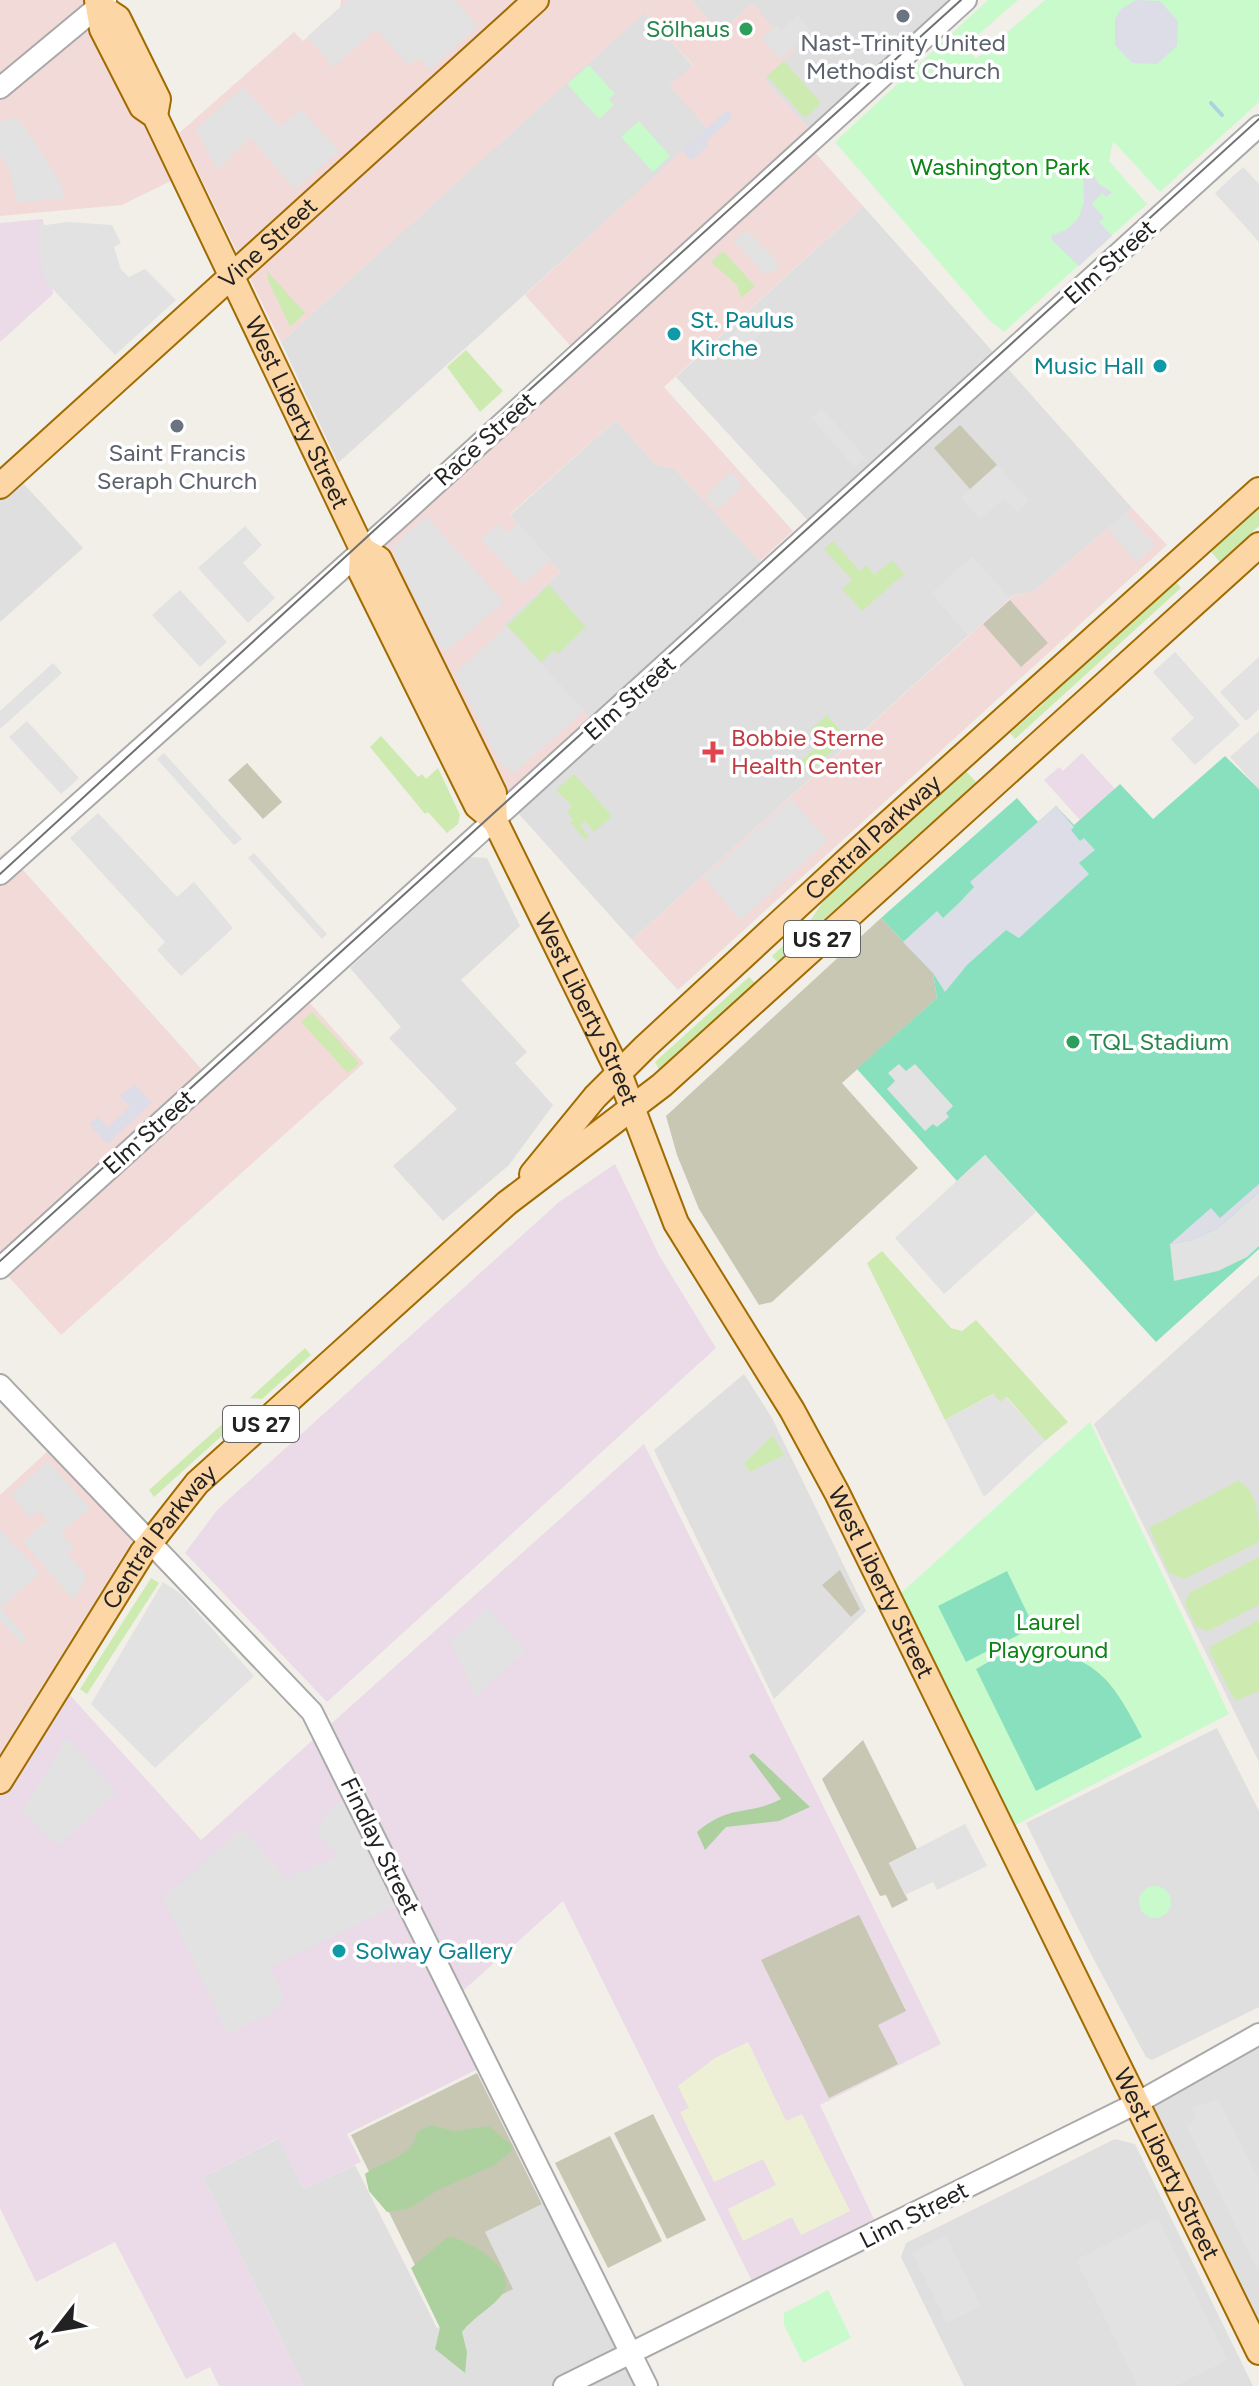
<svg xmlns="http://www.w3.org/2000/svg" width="1259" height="2386" viewBox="0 0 1259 2386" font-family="Figtree,sans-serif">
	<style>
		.residential { fill: #e0dfdf }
		.commercial { fill: #f2dad9 }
		.industrial { fill: #ebdbe8 }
		.construction { fill: #c7c7b4 }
		.farmland { fill: #eef0d5 }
		.grass { fill: #cdebb0 }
		.forest { fill: #add19e }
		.park { fill: #c8facc }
		.pitch { fill: #88e0be }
		.parking { fill: #e2e2e2 }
		.plaza { fill: #dddde8 }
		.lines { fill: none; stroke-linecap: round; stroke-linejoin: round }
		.stream { stroke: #aad3df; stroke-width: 4 }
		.minor-casing { stroke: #a9a9a9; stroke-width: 24 }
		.major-casing { stroke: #a06b00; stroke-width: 28 }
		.minor { stroke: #fff; stroke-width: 20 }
		.major { stroke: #fcd6a4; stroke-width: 24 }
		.tram { stroke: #707070; stroke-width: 2 }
		.worship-dot { fill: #6b7280; stroke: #fff; stroke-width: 3 }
		.leisure-dot { fill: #2e9e5b; stroke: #fff; stroke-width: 3 }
		.culture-dot { fill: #0f9aa8; stroke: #fff; stroke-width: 3 }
		.health-dot { fill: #e0444e; stroke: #fff; stroke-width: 3 }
		.labels { text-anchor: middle; stroke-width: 7; stroke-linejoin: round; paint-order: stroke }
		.shield { fill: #fff; stroke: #646464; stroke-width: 2 }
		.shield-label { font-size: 22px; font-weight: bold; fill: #222 }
		.leisure-label { font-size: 24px; fill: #27864d; stroke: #fff; text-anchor: end }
		.worship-label { font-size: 24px; fill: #5b616d; stroke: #fff }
		.park-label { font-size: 24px; fill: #0c8416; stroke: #fff }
		.street-label { font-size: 24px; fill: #222; stroke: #fff }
		.culture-label { font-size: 24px; fill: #0d838f; stroke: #fff; text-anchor: start }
		.health-label { font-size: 24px; fill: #be3a42; stroke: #fff; text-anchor: start }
	</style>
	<rect width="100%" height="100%" fill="#f2efe9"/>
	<g class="residential">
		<polygon points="691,0 950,0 808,128 764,79 752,3 720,33"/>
		<polygon points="644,12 693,66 708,129 338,463 281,342"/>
		<polygon points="863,206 1132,508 1034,591 1012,596 632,940 518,813 603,734 503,624 560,572 510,515 616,420 656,465 674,468 777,579 823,537 676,377"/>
		<polygon points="22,482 83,548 0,622 0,494 5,499"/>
		<polygon points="470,857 487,858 520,926 461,980 527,1052 515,1063 553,1105 509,1165 443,1221 393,1166 457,1109 389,1038 401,1027 350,968"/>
		<polygon points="1259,1275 1259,1762 1094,1424"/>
		<polygon points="744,1374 772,1418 866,1611 774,1699 654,1450"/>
		<polygon points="1217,1728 1259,1811 1259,2007 1152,2060 1146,2057 1090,1952 1026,1823"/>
		<polygon points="1259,2034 1259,2352 1137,2103"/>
		<polygon points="279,2138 304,2189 355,2165 437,2328 444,2324 485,2232 549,2200 642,2386 304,2386 203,2177"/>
		<polygon points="1115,2139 1135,2144 1253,2386 964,2386 901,2257 906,2243"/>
	</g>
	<g class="commercial">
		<polygon points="0,0 106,0 185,174 122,205 0,216"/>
		<polygon points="341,0 691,0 720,33 752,3 795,51 764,79 808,128 800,136 863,206 664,387 793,531 760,561 674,468 656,465 616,420 510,514 560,572 503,624 593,721 514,792 505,792 382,549 388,540 583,360 525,295 707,128 669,86 693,65 644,13 281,342 179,133 294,32 303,41 340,8"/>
		<polygon points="1132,508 1167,545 678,990 632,940 1013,596 1034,591"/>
		<polygon points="6,851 214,1083 308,1001 364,1063 61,1335 0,1267 0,856"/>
		<polygon points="50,1449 134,1538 0,1754 0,1495"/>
	</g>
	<g class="industrial">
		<polygon points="43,219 53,294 0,342 0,223"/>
		<polygon points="1082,753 1115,789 1080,820 1044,780 1059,767 1063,771"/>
		<polygon points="615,1164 660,1257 716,1348 327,1702 185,1553 218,1509 559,1202"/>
		<polygon points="644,1444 941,2044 820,2105 880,2232 757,2291 563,1901 455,1998 488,2064 347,2134 361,2162 304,2189 278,2138 203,2177 304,2386 219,2386 210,2367 186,2379 115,2242 36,2282 0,2208 0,1781 61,1685 201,1840"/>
	</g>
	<g class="construction">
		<polygon points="960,425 997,465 970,489 934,448"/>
		<polygon points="1010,600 1048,643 1021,667 983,624"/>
		<polygon points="247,763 282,802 263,819 228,780"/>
		<polygon points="881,918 933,973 937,998 842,1083 918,1168 772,1302 759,1305 699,1209 677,1155 666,1116"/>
		<polygon points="840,1570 860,1609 851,1617 822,1585"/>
		<polygon points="863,1740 917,1849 889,1863 908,1900 892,1908 886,1895 880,1896 822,1779"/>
		<polygon points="859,1915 906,2011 878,2025 898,2064 829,2098 761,1960"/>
		<polygon points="477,2073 542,2204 485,2232 513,2289 444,2324 351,2135"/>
		<polygon points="653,2114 706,2220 667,2239 614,2133"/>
		<polygon points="610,2136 662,2241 608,2268 555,2163"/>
	</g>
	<polygon class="farmland" points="748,2042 786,2121 802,2114 850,2211 801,2235 792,2217 743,2241 728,2209 776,2185 763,2159 714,2182 680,2112 689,2108 678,2086 715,2058"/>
	<g class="grass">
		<polygon points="784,61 821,103 805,118 767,76"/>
		<polygon points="723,251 755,286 741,298 737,285 711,262"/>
		<polygon points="267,271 305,313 290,327 268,280"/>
		<polygon points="466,350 503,391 480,412 447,367"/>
		<polygon points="1256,503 1259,507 1259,526 1220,562 1207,547"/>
		<polygon points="833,541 860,571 866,565 875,575 892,560 904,574 862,611 842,589 852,580 824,549"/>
		<polygon points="1173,578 1181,588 1015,739 1010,733 1043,704 1065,675"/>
		<polygon points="549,585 586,627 558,654 554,650 541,662 507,626"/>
		<polygon points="827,715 847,738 808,773 803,767 798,772 794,767 820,744 809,731"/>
		<polygon points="381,736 418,777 422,774 426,779 438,768 460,815 458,824 447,833 428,812 425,814 370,747"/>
		<polygon points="963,768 977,783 778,963 772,956 810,921 828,894"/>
		<polygon points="574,774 612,816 594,832 585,821 580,825 589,837 586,840 570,823 573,820 567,812 572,806 556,790"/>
		<polygon points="749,977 756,984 659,1070 655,1062"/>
		<polygon points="312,1012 359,1063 348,1073 301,1022"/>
		<polygon points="882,1251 951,1328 962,1331 976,1320 1068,1422 1045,1441 1007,1397 1000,1403 993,1394 945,1420 867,1263"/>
		<polygon points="305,1348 311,1355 262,1399 250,1398"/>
		<polygon points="238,1410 236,1423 154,1497 149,1490"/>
		<polygon points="773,1435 784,1455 750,1472 744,1463"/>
		<path d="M1238 1481C1259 1489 1259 1522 1259 1542L1184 1579 1169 1573 1149 1528Z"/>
		<polygon points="1259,1557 1259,1605 1208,1631 1196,1627 1185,1604 1189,1593"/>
		<polygon points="151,1578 159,1583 87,1694 80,1689"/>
		<polygon points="1259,1620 1259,1691 1235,1701 1211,1655 1210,1647"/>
	</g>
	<g class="forest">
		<path d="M753 1753 810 1807 779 1821 726 1827 705 1850 697 1832C731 1803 746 1817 781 1799L749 1756Z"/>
		<path d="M431 2125 454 2131 489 2126 513 2146 511 2151 495 2165 438 2190 408 2209 387 2212 369 2191 365 2174C384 2160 412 2159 417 2132Z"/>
		<path d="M448 2237C469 2239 519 2270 503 2293 494 2307 474 2316 462 2332L467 2352 465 2373 435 2349 440 2328 411 2268Z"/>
	</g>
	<g class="park">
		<polygon points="988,0 1018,0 965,46 976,59 1045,0 1259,0 1259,102 1160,192 1113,141 1109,161 1147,204 1004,332 990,321 835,142"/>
		<polygon points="589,65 615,94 609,99 614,105 599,119 567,84"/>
		<polygon points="639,121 670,156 653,172 621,137"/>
		<polygon points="1090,1422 1229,1714 1002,1832 889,1604"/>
		<circle cx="1155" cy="1902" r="16"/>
		<polygon points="828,2290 851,2338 803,2363 784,2325 784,2313"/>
	</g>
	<g class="pitch">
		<polygon points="1225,756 1259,789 1259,1249 1156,1342 985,1155 957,1181 857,1069 937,998 933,973 881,918 1017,798 1038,822 1056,806 1074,825 1120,784 1153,819"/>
		<polygon points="1007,1571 1034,1627 966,1662 938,1606"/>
		<path d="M1035 1645C1101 1662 1111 1679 1142 1737L1036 1791 976 1669 999 1656Z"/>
	</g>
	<g class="parking">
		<polygon points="348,0 455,0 478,26 430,70 418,58 408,65 376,29 334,67 307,37"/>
		<polygon points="798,15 813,33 779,59 762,38 776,25 781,30"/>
		<polygon points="243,87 280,127 301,109 339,151 295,190 250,137 217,170 209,154 196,129"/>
		<polygon points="6,119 19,120 29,133 61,184 64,198 17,203 10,170 0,155 0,123"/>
		<polygon points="1243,167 1259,184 1259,242 1215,193"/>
		<polygon points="68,222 112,225 121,243 114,247 121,270 129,277 145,269 176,300 115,355 46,282 40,262 38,226"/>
		<polygon points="746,230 775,259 779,267 774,272 763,273 734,241"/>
		<polygon points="750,319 762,333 734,359 721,344"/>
		<polygon points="822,408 865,457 854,467 811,418"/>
		<polygon points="997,465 1029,501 1017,512 1004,499 980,519 961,498"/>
		<polygon points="731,472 743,486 717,510 705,496"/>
		<polygon points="1126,513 1155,545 1136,562 1108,530"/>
		<polygon points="426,516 504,602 447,651 439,647 393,552 395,544"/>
		<polygon points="518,523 551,560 523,585 481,539 498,524 507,533"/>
		<polygon points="245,526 262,545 243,563 275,598 248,623 198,568"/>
		<polygon points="972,556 1010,598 968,636 931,593"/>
		<polygon points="180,590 227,642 200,667 152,615"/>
		<polygon points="507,626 584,711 514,773 501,765 455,673"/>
		<polygon points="1175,652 1240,725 1195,765 1171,739 1194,718 1153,672"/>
		<polygon points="1259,657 1259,709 1246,721 1220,692"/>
		<polygon points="53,663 62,673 0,729 0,711"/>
		<polygon points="27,721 79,778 61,794 9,737"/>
		<polygon points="1259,731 1259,789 1230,757"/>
		<polygon points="164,753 242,839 234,845 157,759"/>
		<polygon points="791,799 828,840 741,920 704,878"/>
		<polygon points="98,813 177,897 194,882 233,928 181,976 157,950 165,942 70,838"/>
		<polygon points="254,853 327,934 322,939 248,858"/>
		<polygon points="899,1064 906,1071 915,1064 953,1106 946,1113 949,1117 937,1127 933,1124 925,1131 887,1089 895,1081 888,1073"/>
		<polygon points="985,1155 1036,1212 944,1294 895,1238"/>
		<polygon points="1259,1192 1259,1246 1247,1257 1218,1271 1174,1281 1170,1244 1192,1240 1218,1228"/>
		<polygon points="994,1394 1000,1402 1006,1397 1045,1441 984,1497 945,1420"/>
		<polygon points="48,1461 90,1508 61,1533 74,1548 68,1554 87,1576 74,1600 23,1542 47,1520 39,1511 31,1518 11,1495"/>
		<polygon points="0,1529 40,1573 1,1608 26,1637 22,1644 0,1620"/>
		<polygon points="163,1582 181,1594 254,1676 155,1768 91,1704"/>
		<polygon points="488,1608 526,1651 476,1696 450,1642"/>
		<polygon points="67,1738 117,1792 58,1846 22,1811"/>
		<polygon points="341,1800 394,1906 270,1967 284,1996 277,2010 228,2034 163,1898 242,1830 288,1880 301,1868 304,1872 338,1856 316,1831 326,1814"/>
		<polygon points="965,1824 987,1866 937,1890 933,1882 905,1895 889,1863"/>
		<polygon points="1218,2099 1259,2179 1259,2274 1186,2125 1196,2120 1192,2108"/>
		<polygon points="1158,2218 1228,2360 1176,2386 1138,2386 1076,2260"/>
		<polygon points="946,2235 981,2306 947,2323 912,2253"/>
	</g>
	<g class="plaza">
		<polygon points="1136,0 1160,1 1178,21 1177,46 1157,64 1132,63 1115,45 1115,19 1121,9"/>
		<polygon points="727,110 733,117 706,142 709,146 691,160 682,150"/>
		<polygon points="1090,170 1099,184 1112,192 1106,197 1102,193 1092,204 1104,218 1099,222 1112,236 1079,266 1052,240 1051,235 1066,230 1078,219 1084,202 1083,172"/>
		<polygon points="1056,806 1074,827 1071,830 1080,841 1084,838 1095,850 1079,863 1089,874 1019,938 1006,930 967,965 945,992 933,973 903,942 937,911 943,918 960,902 974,887 970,882"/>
		<polygon points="134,1084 152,1103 107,1144 89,1124 97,1117 108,1127 130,1107 120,1096"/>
		<polygon points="1259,1184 1259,1192 1218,1228 1192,1240 1170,1244 1211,1208 1220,1218"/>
	</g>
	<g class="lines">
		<polyline class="stream" points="1211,103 1222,115"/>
		<g class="minor-casing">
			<g id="minor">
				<polyline points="0,88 106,0"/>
				<polyline points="0,874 403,514 966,0"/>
				<polyline points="0,1268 1259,126"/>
				<polyline points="0,1385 312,1712 647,2386"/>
				<polyline points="564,2386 1137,2103 1259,2034"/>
			</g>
		</g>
		<g class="major-casing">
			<g id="major">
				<path id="s1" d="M97 0 102 29 142 107 155 116 362 549 361 572 477 806 495 821 619 1073 676 1223 792 1410 837 1493 1259 2352"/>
				<polyline points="100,6 118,18 158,99 155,116"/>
				<path id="s2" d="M0 486 536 0"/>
				<polyline points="362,549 379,559 480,764 494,793 495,821"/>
				<path id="s3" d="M532 1174 595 1097 645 1047 854 854 1259 490"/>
				<path id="s4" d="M0 1781 142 1553 197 1483 507 1203 662 1085 1259 545"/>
			</g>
		</g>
		<use href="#minor" class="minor"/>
		<use href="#major" class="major"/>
		<g class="tram">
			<polyline points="0,874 380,525 961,0"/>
			<polyline points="0,1261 1259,119"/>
		</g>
	</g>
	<g class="worship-dot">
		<circle cx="903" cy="16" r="8"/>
		<circle cx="177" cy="426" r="8"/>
	</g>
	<g class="leisure-dot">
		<circle cx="746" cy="29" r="8"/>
		<circle cx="1073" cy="1042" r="8"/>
	</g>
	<g class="culture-dot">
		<circle cx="674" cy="334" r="8"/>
		<circle cx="1160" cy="366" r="8"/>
		<circle cx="339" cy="1951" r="8"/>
	</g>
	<path class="health-dot" d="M709 740h8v8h8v8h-8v8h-8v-8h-8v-8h8z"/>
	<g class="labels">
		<g class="shield">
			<rect x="784" y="921" width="76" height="36" rx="6"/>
			<rect x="223" y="1406" width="76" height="36" rx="6"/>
		</g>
		<g class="shield-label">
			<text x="822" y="947">US 27</text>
			<text x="261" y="1432">US 27</text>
		</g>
		<g class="leisure-label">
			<text x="730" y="37">Sölhaus</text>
			<text x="1089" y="1050" text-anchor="start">TQL Stadium</text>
		</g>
		<g class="worship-label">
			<text x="903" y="51">Nast-Trinity United<tspan x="903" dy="28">Methodist Church</tspan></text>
			<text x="177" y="461">Saint Francis<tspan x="177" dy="28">Seraph Church</tspan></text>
		</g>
		<g class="park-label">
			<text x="1000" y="175">Washington Park</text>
			<text x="1048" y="1630">Laurel<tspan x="1048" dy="28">Playground</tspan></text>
		</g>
		<g class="street-label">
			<text dy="8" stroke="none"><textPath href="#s2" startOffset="362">Vine Street</textPath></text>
			<text transform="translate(1110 262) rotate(-42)" y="8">Elm Street</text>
			<text dy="8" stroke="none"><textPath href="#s1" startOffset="462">West Liberty Street</textPath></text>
			<text transform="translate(485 439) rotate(-42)" y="8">Race Street</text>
			<text transform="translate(630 698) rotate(-42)" y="8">Elm Street</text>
			<text dy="8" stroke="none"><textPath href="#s3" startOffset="480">Central Parkway</textPath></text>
			<text dy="8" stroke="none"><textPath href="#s1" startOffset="1130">West Liberty Street</textPath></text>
			<text transform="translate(149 1132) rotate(-42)" y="8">Elm Street</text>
			<text dy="8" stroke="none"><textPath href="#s4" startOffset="292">Central Parkway</textPath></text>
			<text dy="8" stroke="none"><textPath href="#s1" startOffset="1776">West Liberty Street</textPath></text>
			<text transform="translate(380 1846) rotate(64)" y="8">Findlay Street</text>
			<text dy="8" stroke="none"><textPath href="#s1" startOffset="2424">West Liberty Street</textPath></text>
			<text transform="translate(914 2215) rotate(-27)" y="8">Linn Street</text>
		</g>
		<g class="culture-label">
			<text x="690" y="328">St. Paulus<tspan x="690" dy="28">Kirche</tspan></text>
			<text x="1144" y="374" text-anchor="end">Music Hall</text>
			<text x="355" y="1959">Solway Gallery</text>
		</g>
		<g class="health-label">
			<text x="731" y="746">Bobbie Sterne<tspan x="731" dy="28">Health Center</tspan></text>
		</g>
	</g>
	<g transform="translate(56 2330) rotate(239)" stroke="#ffffff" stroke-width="6" paint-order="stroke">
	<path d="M0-6L14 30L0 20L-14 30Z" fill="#222222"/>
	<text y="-12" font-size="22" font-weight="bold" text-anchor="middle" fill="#222222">N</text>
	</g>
</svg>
